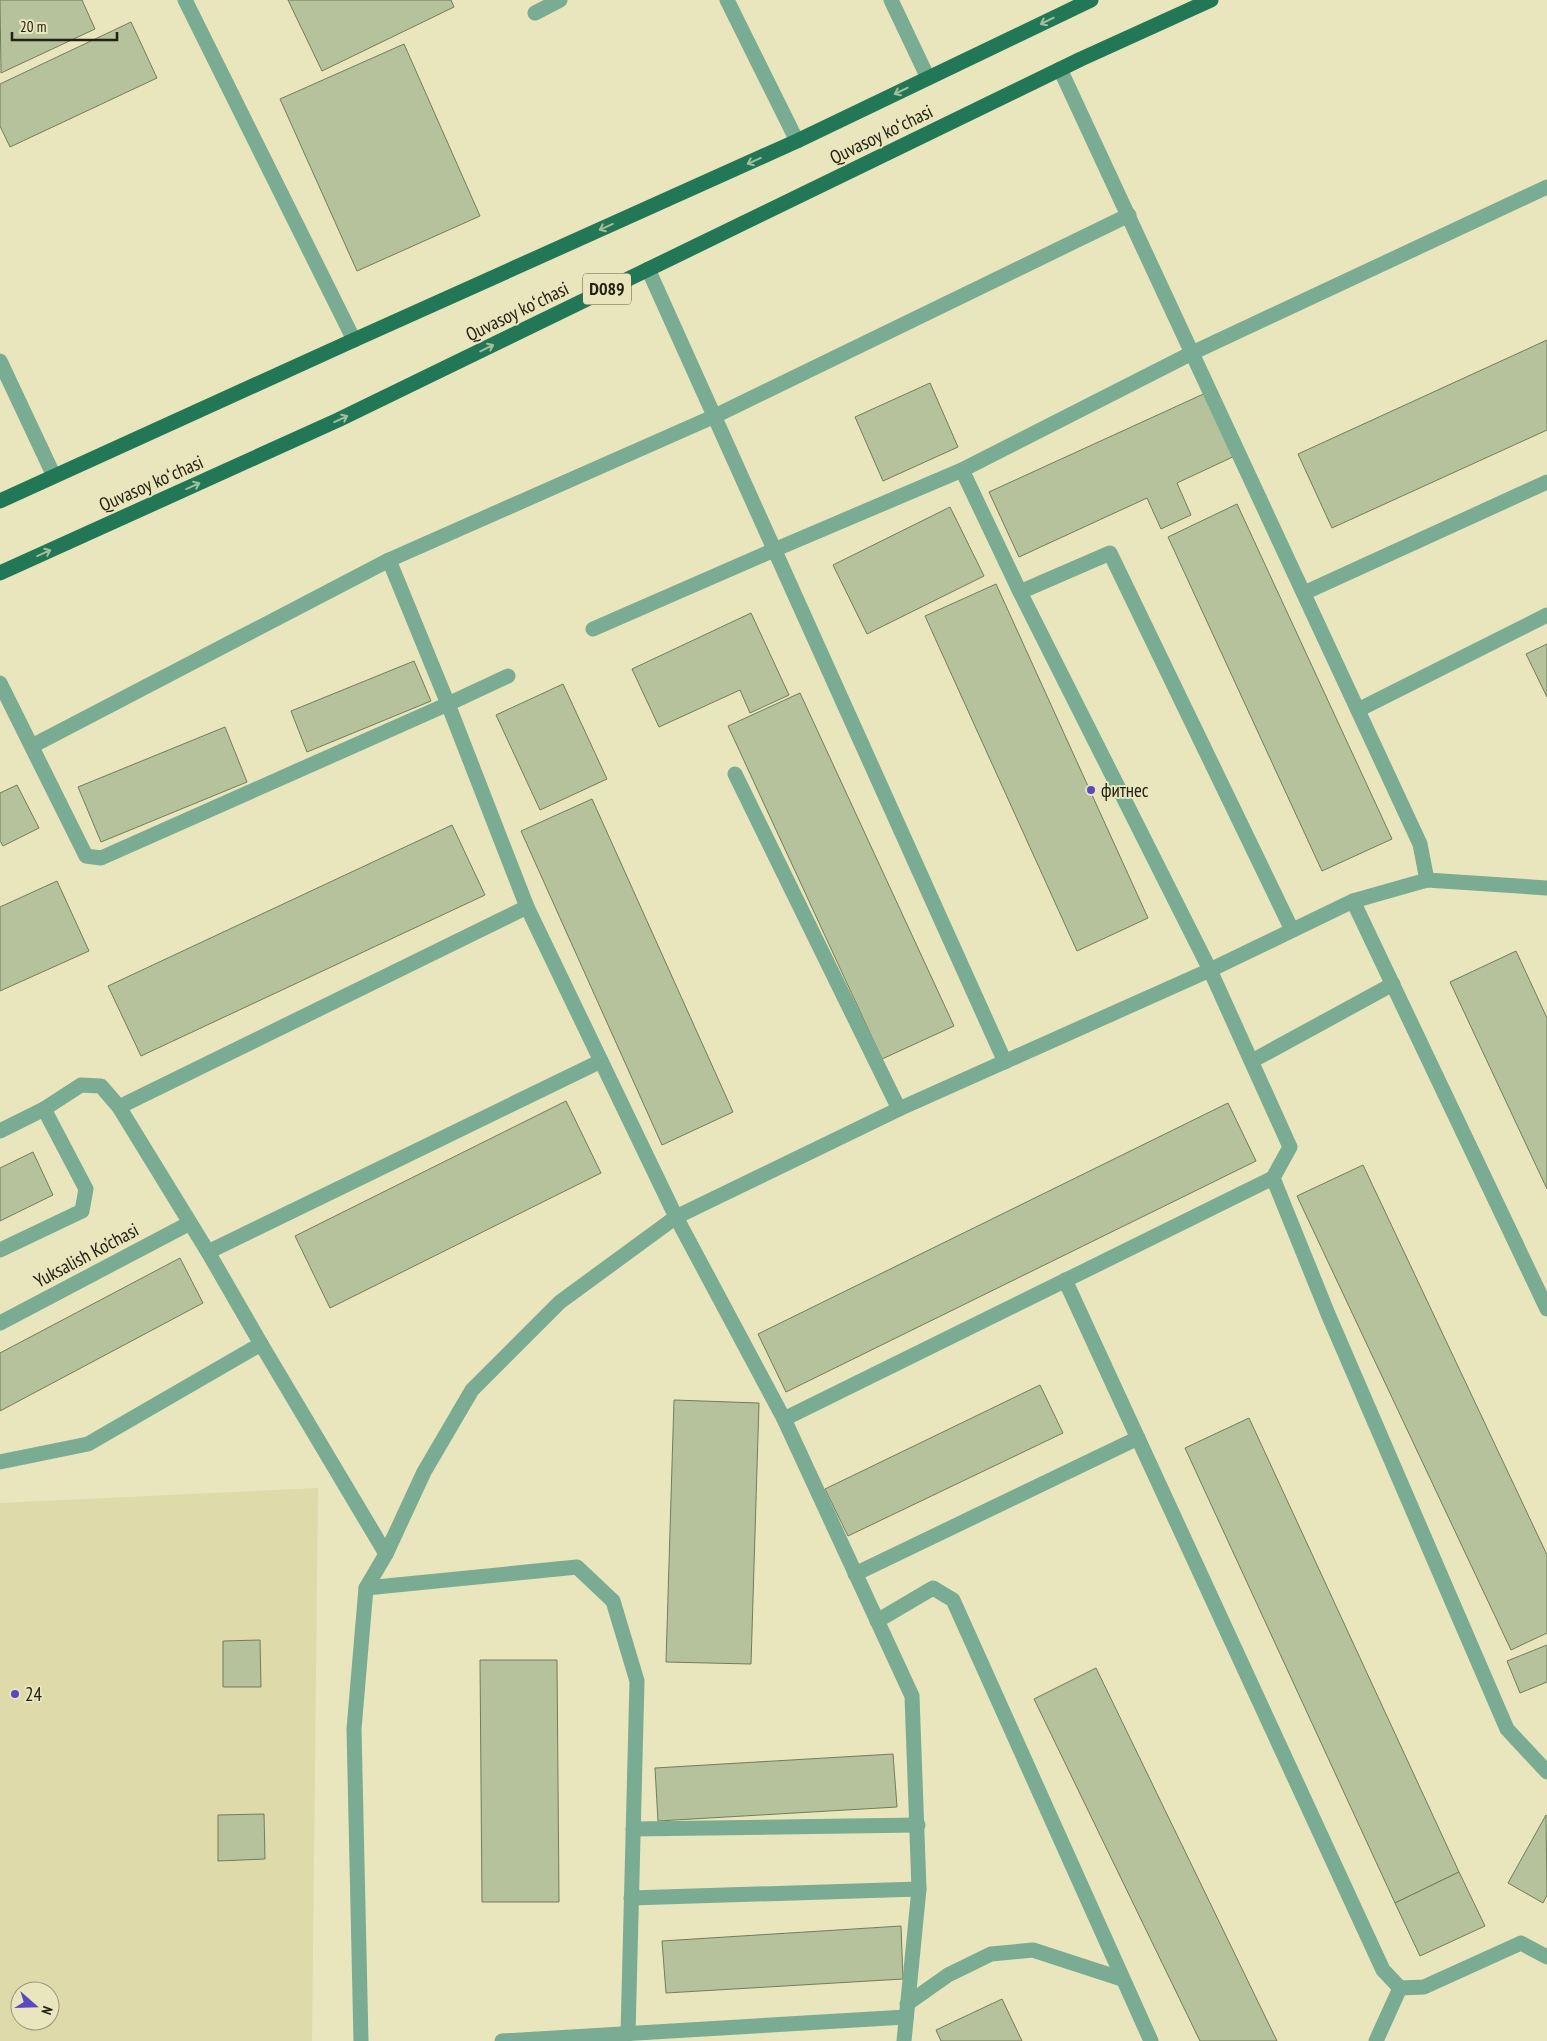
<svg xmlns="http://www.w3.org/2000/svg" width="1547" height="2041" viewBox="0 0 1547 2041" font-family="'PT Sans Narrow',sans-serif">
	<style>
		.built { fill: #dedaaa; fill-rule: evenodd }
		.building { fill: #b5c29c; stroke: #727d5b }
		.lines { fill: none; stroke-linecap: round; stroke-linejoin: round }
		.minor { stroke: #7aab93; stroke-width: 15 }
		.major { stroke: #227756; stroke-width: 15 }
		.oneway { stroke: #a3be99 }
		.poi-dot { fill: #594ac2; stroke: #e9e5bd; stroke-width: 2 }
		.labels { text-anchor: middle; stroke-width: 4; stroke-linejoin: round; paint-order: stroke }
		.shield { fill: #e9e5bd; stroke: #5e5c45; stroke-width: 1 }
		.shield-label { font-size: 18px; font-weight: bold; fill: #222112 }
		.street-label { font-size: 19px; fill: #222112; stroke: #e9e5bd }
		.poi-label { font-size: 19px; fill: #222112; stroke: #e9e5bd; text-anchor: start }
	</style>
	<rect width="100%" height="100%" fill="#e9e5bd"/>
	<path class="built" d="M318 1488 312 2041H0V1503ZM20 1991H50V2021H20Z"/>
	<g class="building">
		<polygon points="0,0 82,0 95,29 1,73"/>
		<polygon points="288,0 451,0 454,7 322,71"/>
		<polygon points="131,22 157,78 10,147 0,126 0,84"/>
		<polygon points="404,44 480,216 357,271 280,99"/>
		<polygon points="1547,340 1547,430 1332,528 1298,454"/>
		<polygon points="930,383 958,447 883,481 855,417"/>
		<polygon points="1210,391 1239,454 1177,483 1191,515 1161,529 1147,498 1019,557 989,492"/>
		<polygon points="1237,504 1392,839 1322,871 1168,537"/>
		<polygon points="950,507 984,576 867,634 833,565"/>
		<polygon points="996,584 1148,918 1077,951 925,616"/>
		<polygon points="751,613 789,695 750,713 740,690 659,727 632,669"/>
		<polygon points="1547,644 1547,697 1526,654"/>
		<polygon points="414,661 431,701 307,752 291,711"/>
		<polygon points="563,684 607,779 540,810 496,715"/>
		<polygon points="800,693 954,1026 882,1059 728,726"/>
		<polygon points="225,727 247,782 101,842 78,787"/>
		<polygon points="17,785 39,828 3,846 0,841 0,793"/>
		<polygon points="592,799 733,1112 662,1145 521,831"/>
		<polygon points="452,825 485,895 141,1056 108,986"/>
		<polygon points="57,881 89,951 0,991 0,907"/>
		<polygon points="1516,951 1547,1018 1547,1189 1450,982"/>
		<polygon points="566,1101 601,1173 330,1308 295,1236"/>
		<polygon points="1228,1103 1256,1161 786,1392 758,1334"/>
		<polygon points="33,1152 53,1195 0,1221 0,1168"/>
		<polygon points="1363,1165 1547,1555 1547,1633 1511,1650 1297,1196"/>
		<polygon points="180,1258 203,1303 0,1411 0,1353"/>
		<polygon points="1040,1385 1063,1433 848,1536 825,1489"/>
		<polygon points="674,1400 759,1403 751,1664 666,1662"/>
		<polygon points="1249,1418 1459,1872 1395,1903 1185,1448"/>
		<polygon points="260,1640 261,1687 223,1687 223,1641"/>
		<polygon points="1547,1645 1547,1682 1520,1693 1507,1661"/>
		<polygon points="480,1660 557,1660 559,1902 482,1902"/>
		<polygon points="1096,1668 1277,2041 1200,2041 1034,1699"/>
		<polygon points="893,1754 897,1807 658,1821 655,1768"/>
		<polygon points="264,1814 265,1859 218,1861 218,1815"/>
		<polygon points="1546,1815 1547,1895 1543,1903 1508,1883"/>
		<polygon points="1459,1872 1485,1926 1420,1956 1395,1903"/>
		<polygon points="901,1926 903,1979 666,1993 662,1941"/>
		<polygon points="1002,1999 1022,2041 941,2041 936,2030"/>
	</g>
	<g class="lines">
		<g class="minor">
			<polyline points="185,0 354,340"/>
			<polyline points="727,0 797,141"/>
			<polyline points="891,0 928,78"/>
			<polyline points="535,13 560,0"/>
			<polyline points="1060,69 1420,844 1427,880"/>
			<polyline points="648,269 1005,1062"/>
			<polyline points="0,361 54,476"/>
			<polyline points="389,560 448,704 508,676"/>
			<polyline points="1020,592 1210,970 1290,1147 1273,1178 1328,1314 1507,1729 1547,1772"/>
			<polyline points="1304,593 1547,482"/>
			<polyline points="593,629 774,550 962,470"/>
			<polyline points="0,683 86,856 101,858 448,704 527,907 119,1107 101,1086 81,1085 44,1109"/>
			<polyline points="1358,710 1547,615"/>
			<polyline points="32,746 389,560 715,416 1129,215"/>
			<polyline points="735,774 899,1109"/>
			<polyline points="1353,901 1547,1309"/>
			<polyline points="527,907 676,1217 784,1419 912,1696 919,1889 904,2041"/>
			<polyline points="1292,930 1110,553 1020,592 962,470 1192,353 1547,187"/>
			<polyline points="1252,1061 1393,984"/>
			<polyline points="0,1131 44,1109 86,1189 82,1211 0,1250"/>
			<polyline points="208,1252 601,1061"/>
			<polyline points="1065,1280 1383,1970 1400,1988 1424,1987 1521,1943 1547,1957"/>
			<polyline points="0,1323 190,1223"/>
			<polyline points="261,1344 386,1554"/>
			<polyline points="784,1419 1273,1178"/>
			<polyline points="0,1462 88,1444 261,1344 208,1252 119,1107"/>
			<polyline points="855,1574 1138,1438"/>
			<polyline points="366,1588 577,1567 613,1601 637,1681 628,2034"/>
			<polyline points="877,1621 933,1588 953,1600 1151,2041"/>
			<polyline points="633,1829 918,1825"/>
			<polyline points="631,1898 919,1889"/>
			<polyline points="907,2004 948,1975 991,1954 1033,1950 1122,1979"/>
			<polyline points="361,2041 354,1729 366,1588 386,1554 424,1472 472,1390 560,1302 676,1217 899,1109 1210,970 1353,901 1427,880 1547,888"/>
			<polyline points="502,2041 906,2017"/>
			<polyline points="1376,2041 1400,1988"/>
		</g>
		<g class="major">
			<polyline points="0,501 354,340 797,141 1091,0"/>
			<polyline points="0,573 338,420 1081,59 1211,0"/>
		</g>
	</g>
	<defs><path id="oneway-shaft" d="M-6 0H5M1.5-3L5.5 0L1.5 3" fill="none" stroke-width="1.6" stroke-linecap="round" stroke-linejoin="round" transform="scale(1.25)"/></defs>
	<g class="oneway">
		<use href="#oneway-shaft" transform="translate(1047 21) rotate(154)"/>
		<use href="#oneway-shaft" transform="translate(901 91) rotate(154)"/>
		<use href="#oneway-shaft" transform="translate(754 161) rotate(156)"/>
		<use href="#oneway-shaft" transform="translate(606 227) rotate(156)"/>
		<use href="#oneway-shaft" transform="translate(487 348) rotate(-26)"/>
		<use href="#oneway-shaft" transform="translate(341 419) rotate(-25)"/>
		<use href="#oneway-shaft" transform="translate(193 486) rotate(-24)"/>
		<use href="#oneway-shaft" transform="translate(44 553) rotate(-24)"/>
	</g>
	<g class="poi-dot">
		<circle cx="1091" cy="790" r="5"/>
		<circle cx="15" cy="1694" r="5"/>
	</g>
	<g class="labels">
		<rect class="shield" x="583" y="273.5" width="48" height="31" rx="4"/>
		<g class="shield-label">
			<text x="607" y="295">D089</text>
		</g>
		<g class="street-label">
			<text transform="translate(881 134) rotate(-26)" y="7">Quvasoy koʻchasi</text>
			<text transform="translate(517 311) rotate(-26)" y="7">Quvasoy koʻchasi</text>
			<text transform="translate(151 483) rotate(-24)" y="7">Quvasoy koʻchasi</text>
			<text transform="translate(86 1255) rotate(-28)" y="7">Yuksalish Ko’chasi</text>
		</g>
		<g class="poi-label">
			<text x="1101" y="797">фитнес</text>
			<text x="25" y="1701">24</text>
		</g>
	</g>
	<g transform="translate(35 2006) rotate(110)"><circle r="24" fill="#e9e5bd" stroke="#999779"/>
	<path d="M0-4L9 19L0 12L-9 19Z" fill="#594ac2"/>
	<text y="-8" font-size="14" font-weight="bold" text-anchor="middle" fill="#222112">N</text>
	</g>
	<path d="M12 32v8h105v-8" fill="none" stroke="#222112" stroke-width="2.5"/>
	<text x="20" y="32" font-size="15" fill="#222112" stroke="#e9e5bd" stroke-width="4" paint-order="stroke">20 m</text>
</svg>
